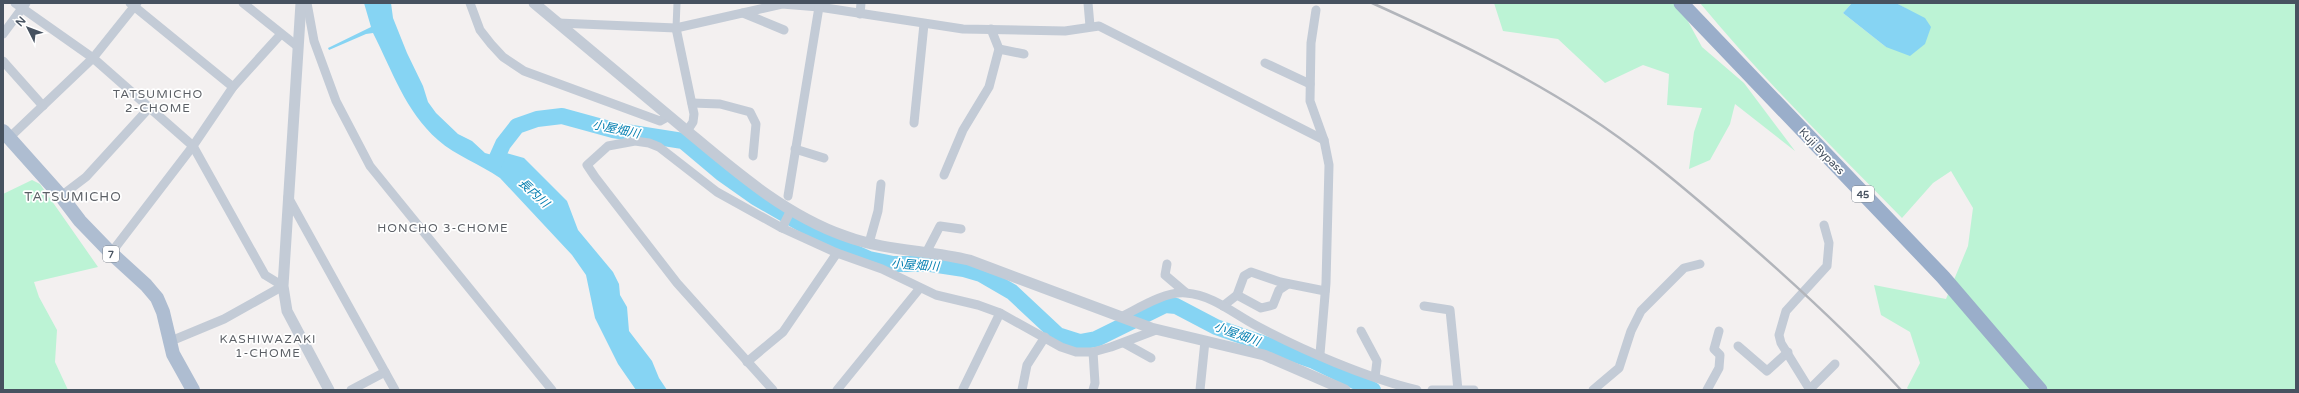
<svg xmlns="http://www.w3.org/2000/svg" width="2299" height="393" viewBox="0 0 2299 393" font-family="'Varela Round','Noto Sans JP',sans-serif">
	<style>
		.green { fill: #bcf3d5 }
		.water { fill: #86d4f3 }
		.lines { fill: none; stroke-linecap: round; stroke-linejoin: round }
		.river { stroke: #86d4f3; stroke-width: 16 }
		.pedestrian { stroke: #c3cbd6; stroke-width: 7 }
		.minor { stroke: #c3cbd6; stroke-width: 9 }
		.tertiary { stroke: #c3cbd6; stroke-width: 11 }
		.primary { stroke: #aebdd1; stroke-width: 14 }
		.trunk { stroke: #9aaeca; stroke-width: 15 }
		.rail { stroke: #b2b5bb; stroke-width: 2.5 }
		.labels { text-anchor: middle; stroke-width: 3.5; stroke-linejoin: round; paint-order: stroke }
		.shield { fill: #fff; stroke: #7e8690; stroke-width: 1 }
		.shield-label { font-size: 10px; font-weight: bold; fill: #475260 }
		.street-label { font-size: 11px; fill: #475260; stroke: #fff }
		.neighbourhood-label { font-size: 12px; letter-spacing: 1px; fill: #5c6066; stroke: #fff }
		.water-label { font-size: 12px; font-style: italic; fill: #027eb0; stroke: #fff }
		.quarter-label { font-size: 13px; letter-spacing: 1px; fill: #5c6066; stroke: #fff }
	</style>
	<rect width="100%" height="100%" fill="#f3f0f0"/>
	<g class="green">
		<polygon points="1494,3 1673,3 1684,14 1702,47 1744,83 1795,151 1735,104 1730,124 1710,160 1689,169 1694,132 1702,108 1667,105 1669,74 1643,65 1605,83 1558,39 1503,31"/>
		<path d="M1700 3H1852L1843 13 1886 47 1905 8 1896 3H2296V390H1909L1907 388 1920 363 1910 332 1881 315 1874 285 1946 299 1968 246 1973 208 1951 171 1933 183 1902 218C1833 148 1763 79 1700 3Z"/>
		<polygon points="32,180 40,184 98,267 34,282 39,297 57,330 55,362 68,390 3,390 3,194"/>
	</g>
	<g class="water">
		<path d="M364 3H391L393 18 407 53 423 86 428 102 436 113 458 134 472 141 485 153 492 155 506 153 524 158 567 201 578 230 613 272 619 284 620 295 627 307 629 331 652 361 659 378 667 390H636L618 364 595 318 586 275 572 255 500 178C480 164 456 156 438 140 405 111 392 70 373 33L366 34 329 50 328 48 371 27Z"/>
		<polygon points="1852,3 1896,3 1925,18 1931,27 1925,44 1910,56 1886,47 1843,13"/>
	</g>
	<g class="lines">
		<polyline class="river" points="494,164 503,144 517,126 537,119 562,116 613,130 683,141 721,173 755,197 840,246 869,259 893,264 931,264 964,269 981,274 1012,292 1058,335 1080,342 1096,339 1165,305 1176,306 1216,327 1314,361 1373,390"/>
		<polyline class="pedestrian" points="676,28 677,3"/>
		<g class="minor">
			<polyline points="15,3 93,58 193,146 265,275 283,286"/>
			<polyline points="130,3 233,87"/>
			<polyline points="243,3 297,46"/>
			<polyline points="307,3 314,41 336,101 370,166 552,390"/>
			<polyline points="470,3 480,30 491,44 503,57 524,71 660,121 669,116"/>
			<polyline points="1088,3 1090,26"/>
			<polyline points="1316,10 1311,43 1310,101 1324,140 1329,165 1326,283 1320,354"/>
			<polyline points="743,13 784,30"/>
			<polyline points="860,14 861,3"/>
			<polyline points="558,23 676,28 782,4 819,7 963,29 1065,31 1099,26 1324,140"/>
			<polyline points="676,28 694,114 693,122 687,131"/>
			<polyline points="3,34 26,3"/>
			<polyline points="999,49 1024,54"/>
			<polyline points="3,61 43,106"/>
			<polyline points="1265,63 1310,84"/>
			<polyline points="692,103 720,104 750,112 756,124 753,156"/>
			<polyline points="914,123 924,24"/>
			<polyline points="9,138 93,58 137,3"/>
			<polyline points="795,149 824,158"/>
			<polyline points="944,175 963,130 989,87 999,49 991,29"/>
			<polyline points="61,196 86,177 150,107"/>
			<polyline points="788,196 819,7"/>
			<polyline points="288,197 395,390"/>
			<polyline points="782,228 791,210"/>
			<polyline points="869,243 878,211 881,184"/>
			<polyline points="111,253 193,146 233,87 281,34"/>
			<polyline points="926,253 940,226 961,229"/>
			<polyline points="1167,264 1165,275 1185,292"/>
			<polyline points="1237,295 1261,308 1273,305 1279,290 1288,284"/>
			<polyline points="1223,306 1237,295 1244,276 1251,272 1280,282 1325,291"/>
			<polyline points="1424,306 1450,310 1458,390"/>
			<path d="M1121 317C1139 308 1165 291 1186 293 1213 295 1234 314 1257 326 1302 350 1367 378 1417 390"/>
			<polyline points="1361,331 1377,361 1375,377"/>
			<polyline points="171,341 224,319 283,286"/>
			<polyline points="1124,343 1151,358"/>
			<polyline points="1738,346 1767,371 1788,352"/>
			<polyline points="1093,352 1095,383 1093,390"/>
			<polyline points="747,362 783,332 837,253"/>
			<polyline points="963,389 1000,313"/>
			<polyline points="1810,389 1835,364"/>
			<polyline points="351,390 385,372"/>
			<polyline points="773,390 677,283 595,177 587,165 608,146 635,141 649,143 659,147 717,192 782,228 837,253 882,269 936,295 978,305 1000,313 1061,347 1076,352 1093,352 1111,347 1156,330"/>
			<polyline points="837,390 920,288"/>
			<polyline points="1022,390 1027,365 1045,337"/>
			<polyline points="1200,390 1205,341"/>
			<polyline points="1432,390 1474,390"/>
			<polyline points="1593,390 1619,368 1631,331 1641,311 1684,268 1700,264"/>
			<polyline points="1707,390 1719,368 1720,355 1714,349 1719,331"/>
			<polyline points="1810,390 1781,343 1779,335 1786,311 1827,266 1829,243 1824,225"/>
		</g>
		<g class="tertiary">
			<polyline points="301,3 283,286 287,311 329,390"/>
			<path d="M534 3C585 46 636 88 687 131 735 171 785 215 845 236 885 251 928 250 969 260L1151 328 1264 355 1345 390"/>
		</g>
		<polyline class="primary" points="3,131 61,196 80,221 111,253 146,285 157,298 163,312 173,354 193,390"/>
		<polyline class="trunk" points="1681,3 1943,277 2040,390"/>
		<path class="rail" d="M1372 3C1445 36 1518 71 1586 115 1634 146 1677 182 1720 219 1783 273 1845 329 1901 390"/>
	</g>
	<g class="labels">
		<g class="shield">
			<rect x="1852" y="186" width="22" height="16" rx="3"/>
			<rect x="103" y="246" width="16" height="16" rx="3"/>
		</g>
		<g class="shield-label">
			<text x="1863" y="198">45</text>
			<text x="111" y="258">7</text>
		</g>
		<g class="street-label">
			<text transform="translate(1822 151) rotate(46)" y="4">Kuji Bypass</text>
		</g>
		<g class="neighbourhood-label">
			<text x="158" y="98">TATSUMICHO<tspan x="158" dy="14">2-CHOME</tspan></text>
			<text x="443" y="232">HONCHO 3-CHOME</text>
			<text x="268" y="343">KASHIWAZAKI<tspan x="268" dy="14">1-CHOME</tspan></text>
		</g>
		<g class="water-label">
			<text transform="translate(616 129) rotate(12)" y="4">小屋畑川</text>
			<text transform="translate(534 193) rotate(43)" y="4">長内川</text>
			<text transform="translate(915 265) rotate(4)" y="4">小屋畑川</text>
			<text transform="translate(1237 334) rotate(20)" y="4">小屋畑川</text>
		</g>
		<g class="quarter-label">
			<text x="73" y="201">TATSUMICHO</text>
		</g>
	</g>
	<rect width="2299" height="393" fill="none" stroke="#475260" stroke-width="8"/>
	<g transform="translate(28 28) rotate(312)" stroke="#ffffff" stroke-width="3" paint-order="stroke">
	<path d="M0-3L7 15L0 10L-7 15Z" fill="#475260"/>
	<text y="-6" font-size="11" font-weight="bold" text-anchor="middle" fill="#475260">N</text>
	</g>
</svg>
